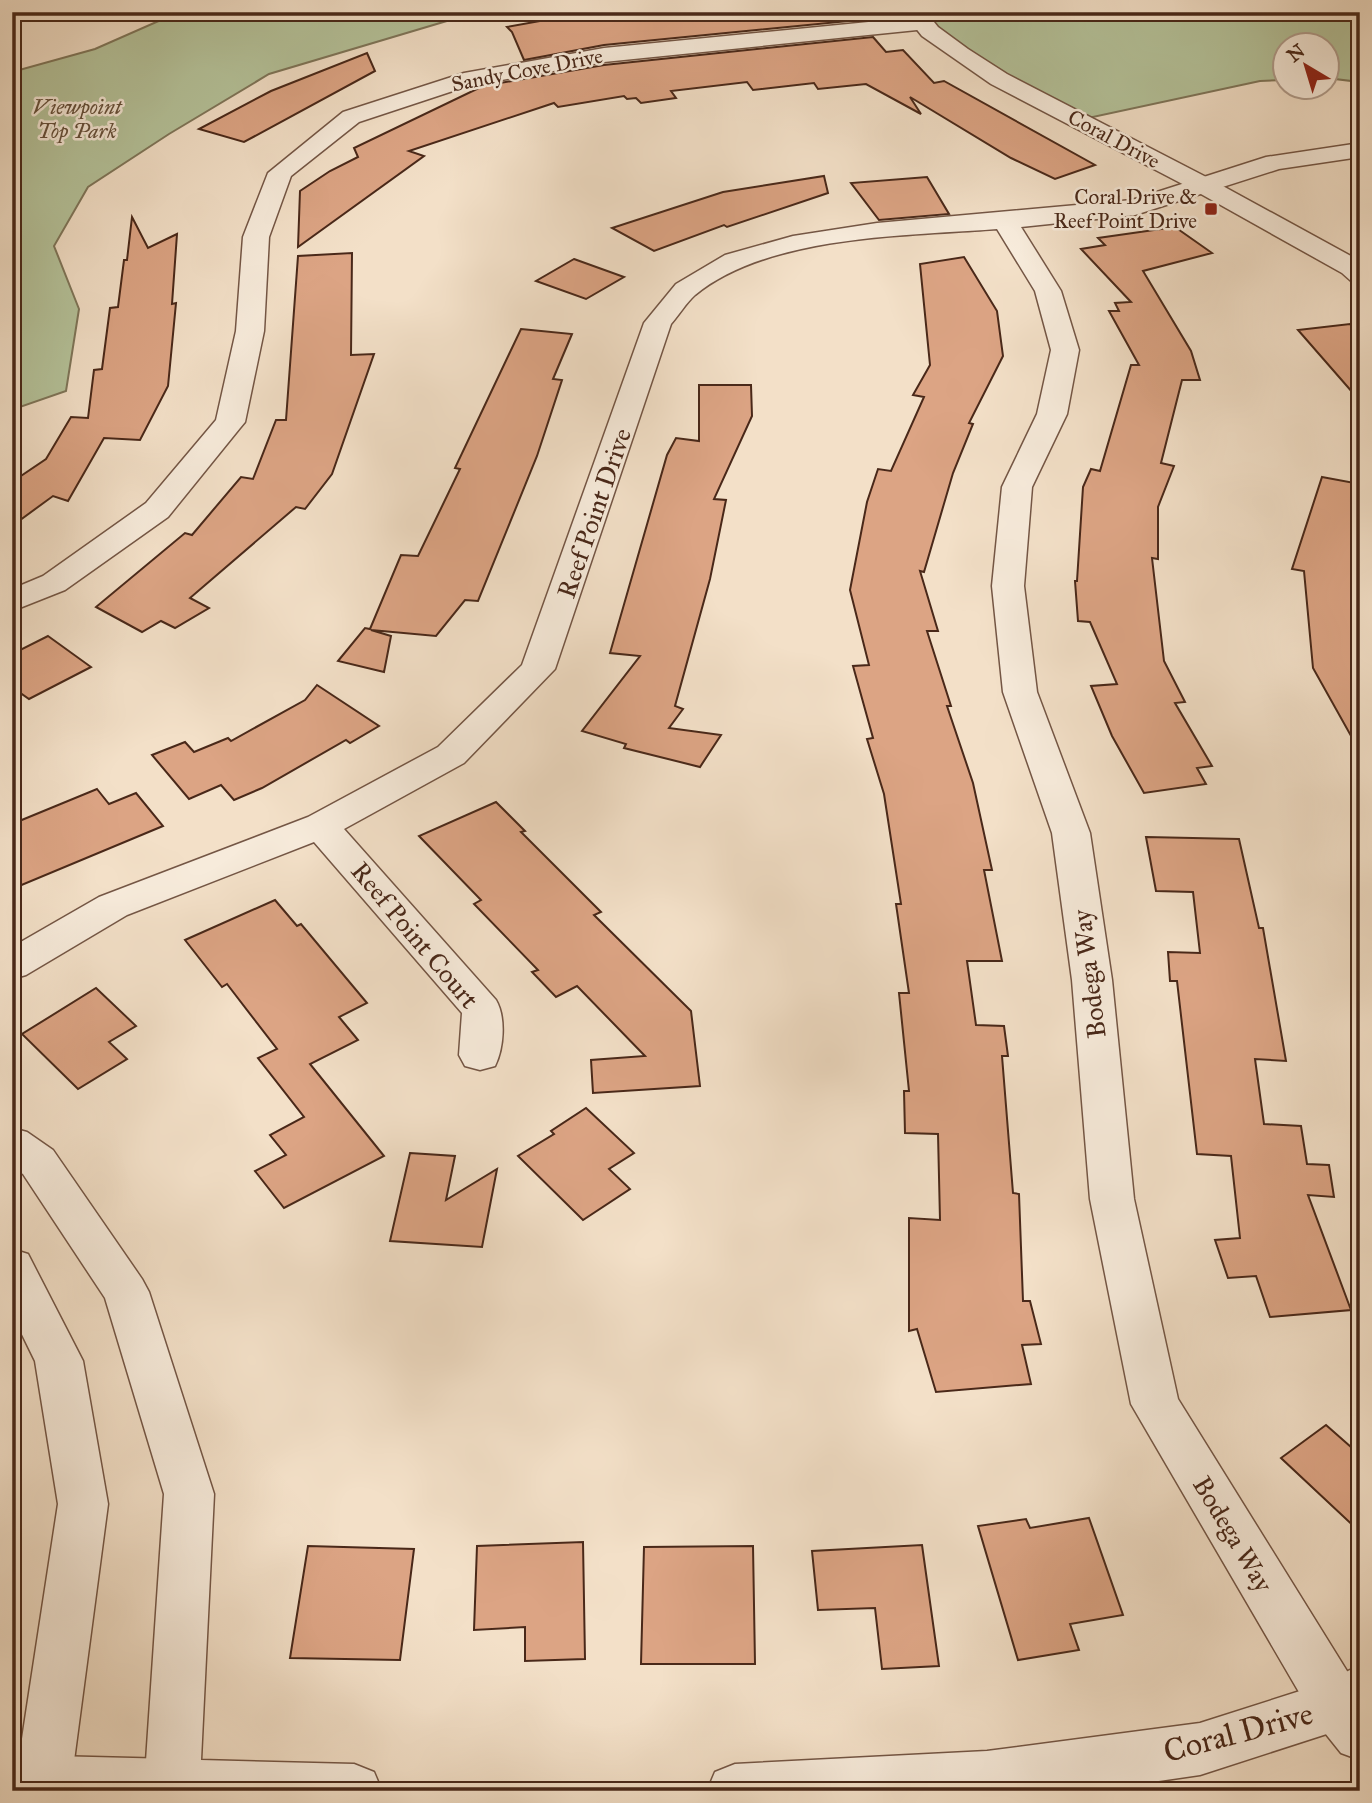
<svg xmlns="http://www.w3.org/2000/svg" width="1372" height="1803" viewBox="0 0 1372 1803" font-family="'IM FELL Great Primer',serif">
	<style>
		.green { fill: #b5c39b; stroke: #7f765a; stroke-width: 2 }
		.building { fill: #dca484; stroke: #492819; stroke-width: 2 }
		.lines { fill: none; stroke-linecap: round; stroke-linejoin: round }
		.minor-casing { stroke: #745645; stroke-width: 3 }
		.tertiary-casing { stroke: #745645; stroke-width: 3 }
		.minor { fill: #f7ebdb; fill-rule: evenodd }
		.tertiary { fill: #f7ebdb; fill-rule: evenodd }
		.poi-dot { fill: #8f2418; stroke: #f7ebdb; stroke-width: 2.5 }
		.labels { text-anchor: middle; stroke-width: 5; stroke-linejoin: round; paint-order: stroke }
		.far-street-label { font-size: 21px; fill: #492819; stroke: #f7ebdb }
		.far-park-label { font-size: 21px; font-style: italic; fill: #644f3a; stroke: #f7ebdb }
		.far-poi-label { font-size: 21px; fill: #492819; stroke: #f7ebdb; text-anchor: end }
		.street-label { font-size: 26px; fill: #492819; stroke: #f7ebdb }
		.near-street-label { font-size: 32px; fill: #492819; stroke: #f7ebdb }
	</style>
	<rect width="100%" height="100%" fill="#f3e0c8"/>
	<filter id="stains"><feTurbulence type="fractalNoise" baseFrequency=".00286" numOctaves="4"/><feColorMatrix values="0 0 0 0 .2 0 0 0 0 .09 0 0 0 0 .02 0 0 0 .5 -.17"/></filter>
	<radialGradient id="worn" r=".72"><stop offset=".6" stop-color="#630" stop-opacity="0"/><stop offset="1" stop-color="#630" stop-opacity=".3"/></radialGradient>
	<g class="green">
		<polygon points="179,12 477,12 269,74 169,134 88,187 54,246 79,309 66,391 20,407 12,353 12,72 95,49"/>
		<polygon points="914,12 1360,12 1360,82 1327,78 1326,46 1284,46 1284,80 1260,81 1079,120 982,69"/>
	</g>
	<g class="building">
		<polygon points="590,12 602,12 606,17 657,12 853,12 859,20 604,45 524,60 512,32 507,27"/>
		<polygon points="873,37 886,52 903,50 934,83 944,81 1095,165 1055,179 1011,158 910,97 921,114 866,84 818,89 814,83 753,90 747,82 671,91 676,98 641,103 636,98 627,99 624,96 558,107 554,103 409,151 424,156 298,247 300,191 330,171 358,157 354,148 483,86 604,65"/>
		<polygon points="367,53 375,71 244,142 199,129 271,91"/>
		<polygon points="824,176 828,193 727,227 724,225 654,251 612,228 723,192"/>
		<polygon points="927,177 949,214 879,220 851,183"/>
		<polygon points="132,217 148,248 177,234 172,304 176,303 168,386 140,440 104,438 68,501 53,496 12,526 12,482 46,459 71,417 88,418 94,370 102,369 110,308 118,307 124,260 127,260"/>
		<polygon points="1175,227 1212,253 1143,271 1191,351 1200,380 1182,380 1161,463 1174,466 1158,507 1158,559 1152,558 1164,661 1185,702 1175,703 1212,766 1197,768 1206,784 1144,793 1112,736 1091,686 1117,684 1090,622 1078,621 1075,581 1077,581 1083,487 1091,469 1100,471 1131,365 1139,365 1109,311 1119,311 1115,303 1131,302 1081,249 1105,245 1098,238"/>
		<polygon points="352,253 351,355 374,354 332,474 305,509 296,507 190,598 209,608 175,628 161,621 142,632 96,607 185,533 192,535 241,477 253,479 276,420 286,420 298,256"/>
		<polygon points="964,257 997,311 1003,356 969,423 973,424 953,473 924,572 920,571 938,631 927,631 951,706 947,706 973,783 992,870 984,870 1002,961 967,961 976,1025 1004,1026 1008,1056 1002,1056 1013,1193 1019,1194 1023,1301 1030,1301 1041,1344 1022,1345 1031,1384 936,1392 917,1329 909,1331 909,1218 940,1220 938,1134 905,1133 904,1091 909,1091 899,993 909,993 896,904 901,904 884,794 867,739 873,738 853,666 869,665 850,590 867,502 878,469 891,471 924,397 913,395 930,365 920,264"/>
		<polygon points="574,259 624,277 586,299 536,281"/>
		<polygon points="1350,324 1360,334 1360,401 1298,330"/>
		<polygon points="521,329 572,334 553,379 562,380 537,456 478,601 465,600 436,636 371,630 391,636 384,672 338,661 365,628 370,629 401,555 418,556 460,469 455,468"/>
		<polygon points="699,385 751,385 752,416 714,499 726,500 710,579 675,706 683,709 669,728 721,735 700,767 624,748 626,744 582,731 640,656 610,653 667,455 676,438 699,441"/>
		<polygon points="1322,477 1360,484 1360,752 1313,668 1304,571 1292,569"/>
		<polygon points="48,636 91,667 29,699 12,687 12,654"/>
		<polygon points="317,685 379,726 350,743 346,740 262,788 234,800 221,785 189,799 152,755 185,742 194,752 228,738 231,741 305,700"/>
		<polygon points="97,789 109,804 136,793 163,826 12,889 12,824"/>
		<polygon points="496,802 525,831 521,832 601,912 594,915 691,1011 700,1086 593,1093 591,1060 645,1056 577,986 556,997 532,972 538,970 474,904 481,900 419,836"/>
		<polygon points="1146,837 1239,839 1259,928 1263,928 1286,1061 1255,1059 1264,1124 1301,1126 1307,1164 1329,1165 1334,1197 1308,1195 1351,1310 1270,1317 1256,1276 1228,1278 1215,1240 1240,1238 1231,1156 1197,1154 1177,981 1170,981 1168,952 1200,953 1193,892 1156,891"/>
		<polygon points="275,900 297,926 301,924 367,1003 339,1017 358,1040 310,1064 384,1156 284,1208 255,1171 286,1155 270,1135 304,1117 258,1058 277,1049 227,984 222,987 185,940"/>
		<polygon points="96,988 136,1026 109,1042 127,1059 78,1089 22,1034"/>
		<polygon points="586,1108 634,1153 609,1169 630,1189 583,1220 518,1156 554,1134 551,1131"/>
		<polygon points="410,1153 455,1156 446,1200 497,1169 482,1247 390,1241"/>
		<polygon points="1326,1425 1360,1455 1360,1532 1281,1458"/>
		<polygon points="1089,1518 1123,1615 1070,1624 1079,1650 1018,1660 978,1526 1026,1519 1030,1528"/>
		<polygon points="583,1542 585,1659 525,1661 525,1627 474,1630 477,1546"/>
		<polygon points="922,1545 939,1666 882,1669 875,1608 818,1610 812,1551"/>
		<polygon points="308,1546 414,1549 400,1660 290,1658"/>
		<polygon points="753,1546 755,1664 641,1664 644,1547"/>
	</g>
	<g class="lines">
		<g class="minor-casing">
			<g id="minor">
				<polygon points="12,12 24,12 21,17 13,18"/>
				<polygon points="919,17 927,19 930,24 927,29 604,62 468,86 359,122 291,176 269,237 264,331 245,422 240,428 168,517 65,590 12,611 12,589 43,576 146,503 216,420 236,331 243,237 268,173 343,112 464,73 604,48"/>
				<path d="M1360 143V157L1279 169 1135 215 1021 227 1061 291 1079 350 1067 414 1032 487 1024 586 1037 692 1090 833 1112 980 1134 1199 1178 1399 1360 1692V1760L1341 1753 1317 1723 1131 1404 1090 1199 1072 980 1052 833 1003 692 992 586 1002 487 1037 414 1051 350 1035 291 997 229C906 236 768 235 695 295 686 303 679 315 671 324L555 669 464 763 344 829 496 1000C506 1017 504 1048 495 1066L480 1070 465 1066 459 1055 462 1013 314 842 127 915 26 975 12 979V947L99 897 308 817 438 747 522 665 644 323 676 284 725 255 793 236 877 223 1132 200 1266 157Z"/>
				<polygon points="12,1755 173,1759 193,1767 201,1786 199,1791 12,1791"/>
			</g>
		</g>
		<g class="tertiary-casing">
			<g id="tertiary">
				<polygon points="903,12 926,12 938,27 968,49 1007,74 1210,179 1360,261 1360,283 1351,281 1342,273 1192,189 991,84 922,36"/>
				<polygon points="12,1128 27,1132 53,1150 142,1279 149,1292 214,1494 201,1760 354,1764 374,1772 382,1791 144,1791 164,1494 105,1298 23,1174 12,1167"/>
				<polygon points="12,1249 28,1254 83,1361 108,1504 70,1791 14,1791 58,1504 35,1361 12,1314"/>
				<polygon points="1360,1665 1360,1720 1336,1731 1200,1775 1090,1791 707,1791 715,1772 735,1764 987,1751 1200,1723 1322,1684"/>
			</g>
		</g>
		<use href="#minor" class="minor"/>
		<use href="#tertiary" class="tertiary"/>
	</g>
	<rect class="poi-dot" x="1204" y="202" width="14" height="14" rx="3.5"/>
	<g class="labels">
		<g class="far-street-label">
			<text transform="translate(527 70) rotate(-11)" y="7">Sandy Cove Drive</text>
			<text transform="translate(1114 139) rotate(28)" y="7">Coral Drive</text>
		</g>
		<g class="far-park-label">
			<text x="77" y="114">Viewpoint<tspan x="77" dy="24">Top Park</tspan></text>
		</g>
		<g class="far-poi-label">
			<text x="1197" y="204">Coral Drive &amp;<tspan x="1197" dy="24">Reef Point Drive</tspan></text>
		</g>
		<g class="street-label">
			<text transform="translate(594 513) rotate(-71)" y="9">Reef Point Drive</text>
			<text transform="translate(415 935) rotate(50)" y="9">Reef Point Court</text>
			<text transform="translate(1089 974) rotate(-97)" y="9">Bodega Way</text>
			<text transform="translate(1233 1534) rotate(59)" y="9">Bodega Way</text>
		</g>
		<g class="near-street-label">
			<text transform="translate(1238 1732) rotate(-15)" y="11">Coral Drive</text>
		</g>
	</g>
	<rect width="1372" height="1803" fill="none" stroke="#f3e0c8" stroke-width="42"/>
	<rect x="14" y="14" width="1344" height="1775" fill="none" stroke="#492819" stroke-width="3.5"/>
	<rect x="21" y="21" width="1330" height="1761" fill="none" stroke="#492819" stroke-width="2"/>
	<g transform="translate(1306 66) rotate(322)"><circle r="33" fill="#f7ebdb" stroke="#b19d8d" stroke-width="2"/>
	<path d="M0-5L12 26L0 18L-12 26Z" fill="#8f2418"/>
	<text y="-10" font-size="19" font-weight="bold" text-anchor="middle" fill="#492819">N</text>
	</g>
	<rect width="100%" height="100%" filter="url(#stains)"/>
	<rect width="100%" height="100%" fill="url(#worn)"/>
</svg>
